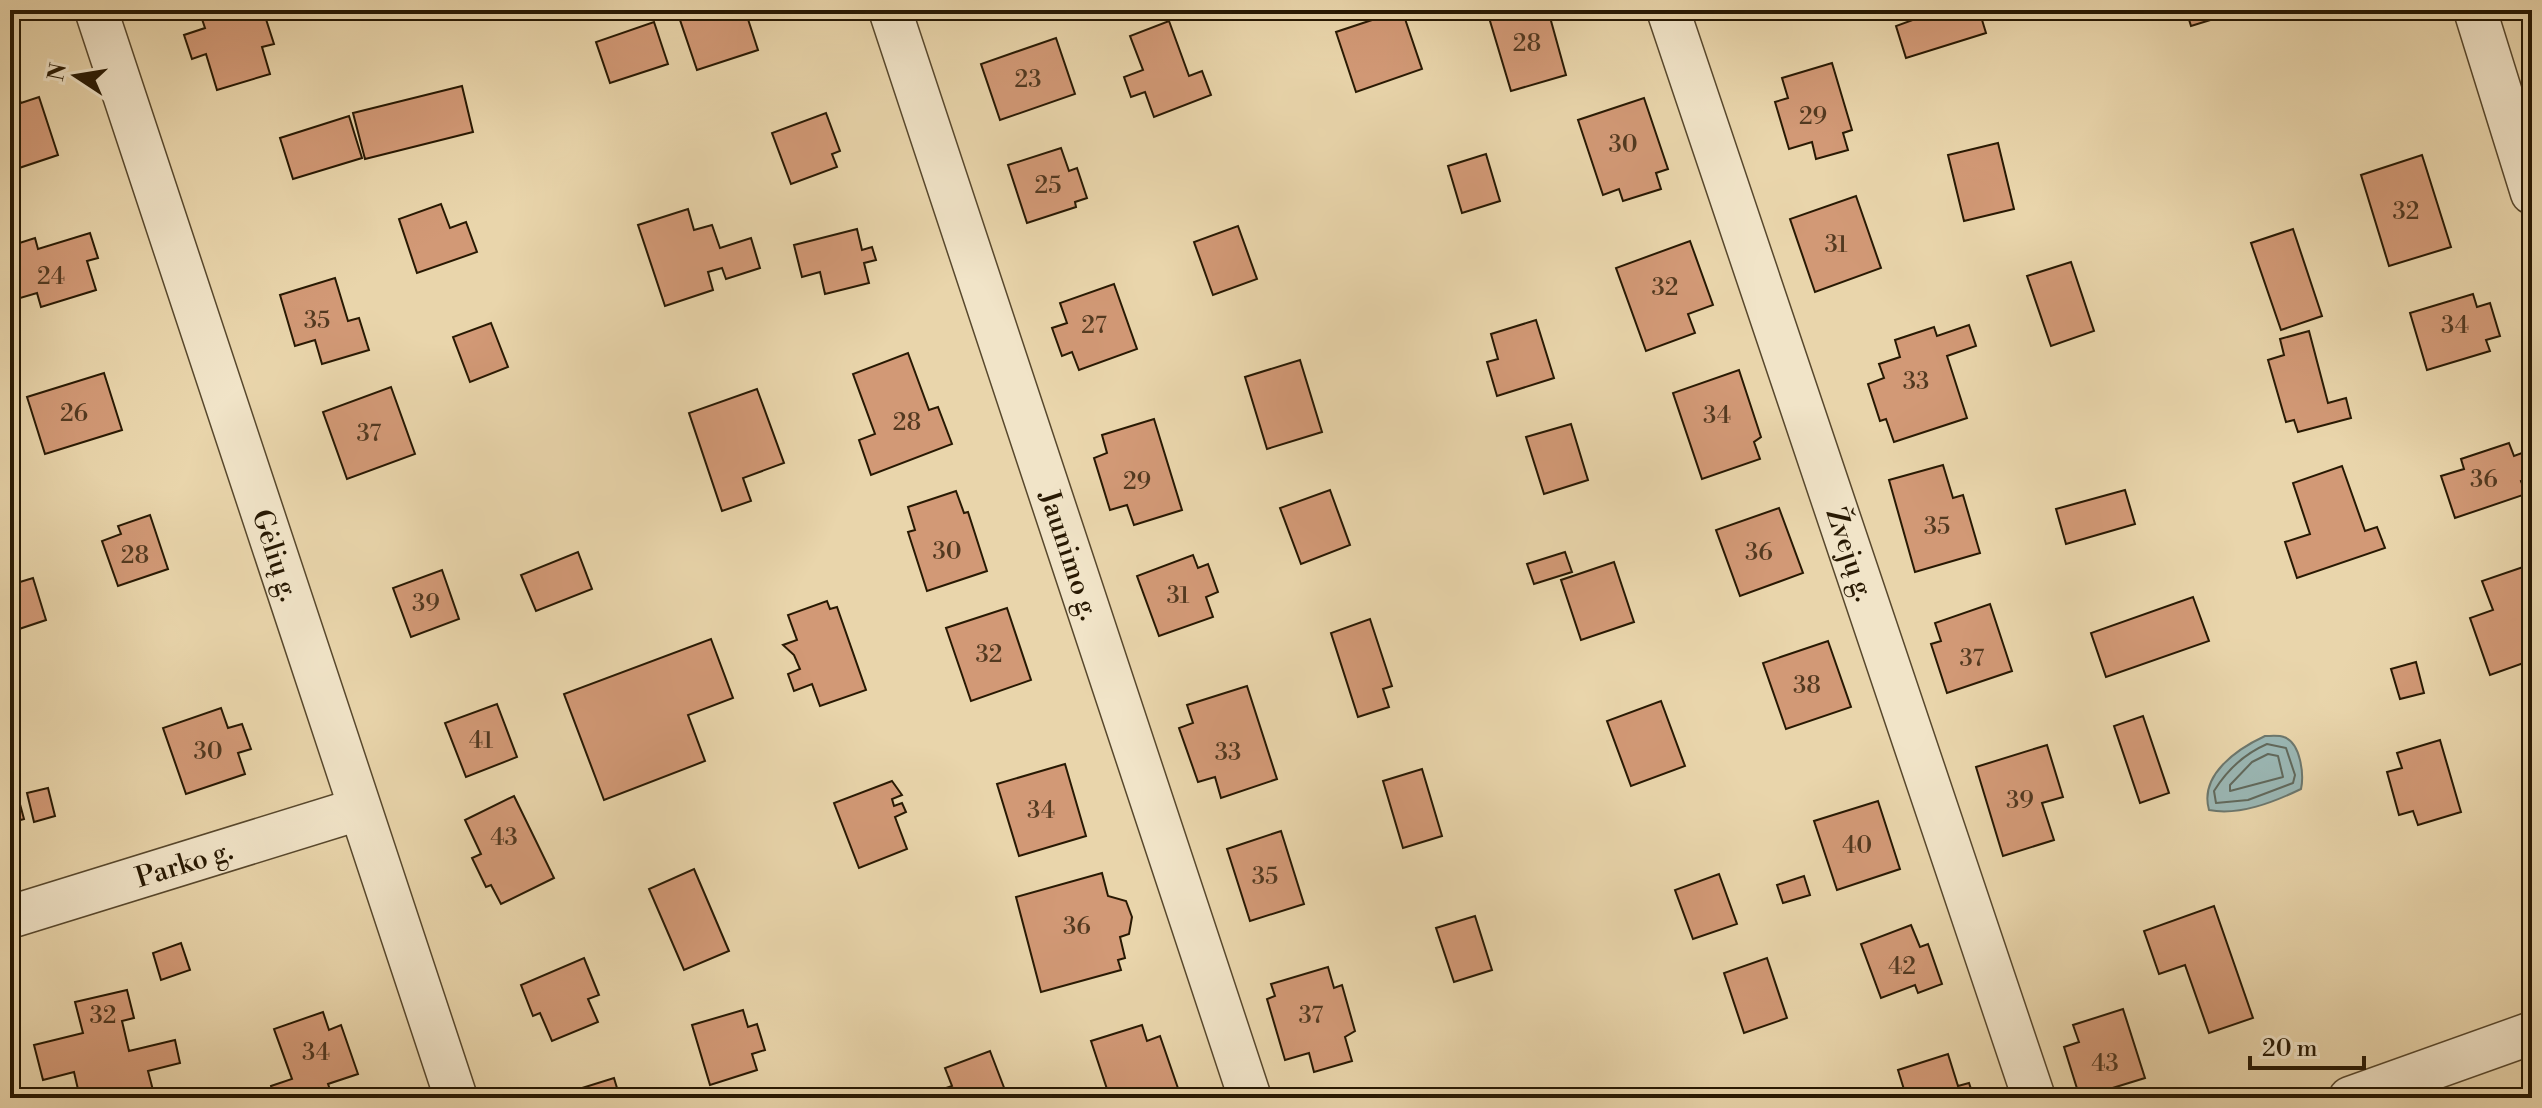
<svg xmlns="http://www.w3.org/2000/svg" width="2542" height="1108" viewBox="0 0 2542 1108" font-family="'Libre Bodoni',serif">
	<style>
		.water { fill: #9ab6b3; stroke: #6c776d; stroke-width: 2 }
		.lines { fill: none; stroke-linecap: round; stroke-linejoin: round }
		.shore { stroke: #61685b; stroke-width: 2 }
		.building { fill: #d29976; stroke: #281903; stroke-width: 2 }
		.minor-casing { stroke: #58482d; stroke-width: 45 }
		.minor { stroke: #f1e4c8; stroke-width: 42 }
		.labels { text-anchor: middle; stroke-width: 7; stroke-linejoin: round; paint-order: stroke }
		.number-label { font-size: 24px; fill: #523920 }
		.street-label { font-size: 28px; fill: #281903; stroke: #f1e4c8 }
	</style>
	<rect width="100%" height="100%" fill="#e9d5ab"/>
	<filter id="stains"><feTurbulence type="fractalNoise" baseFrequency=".0025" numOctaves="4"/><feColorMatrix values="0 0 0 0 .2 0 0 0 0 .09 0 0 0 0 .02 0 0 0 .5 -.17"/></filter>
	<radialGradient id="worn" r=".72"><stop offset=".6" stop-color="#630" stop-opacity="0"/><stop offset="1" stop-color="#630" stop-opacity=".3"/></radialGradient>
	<path class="water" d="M2265 736C2271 736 2279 735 2284 737 2301 743 2304 775 2301 789 2274 802 2239 816 2209 810 2199 775 2237 749 2265 736Z"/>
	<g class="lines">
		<g class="shore">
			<path d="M2267 744 2286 748 2295 775 2293 783 2248 800 2216 803 2214 791C2227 770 2244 754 2267 744Z"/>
			<polygon points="2268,754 2278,756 2283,777 2230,791 2230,785 2252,762"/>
		</g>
	</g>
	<g class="building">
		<polygon points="199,10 263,10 274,44 262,47 270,74 217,90 206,54 192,59 184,35 205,28"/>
		<polygon points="689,10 745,10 758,50 697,70 678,14"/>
		<polygon points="1402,10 1422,69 1356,92 1336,32"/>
		<polygon points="1548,10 1566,75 1511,91 1487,11"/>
		<polygon points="1940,10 1979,10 1986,33 1906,58 1896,26"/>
		<polygon points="2186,10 2232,10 2233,13 2191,26"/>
		<polygon points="1169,21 1189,76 1202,71 1211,95 1154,117 1145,92 1131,97 1124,77 1143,70 1130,36"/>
		<polygon points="654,22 668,64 610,83 596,42"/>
		<polygon points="1056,38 1075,94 1000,120 981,64"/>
		<polygon points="1832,63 1852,130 1843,133 1848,150 1816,159 1812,142 1789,149 1775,102 1788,98 1782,78"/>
		<polygon points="14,85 21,103 39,97 58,155 10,171 10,87"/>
		<polygon points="462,86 473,132 365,159 353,113"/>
		<polygon points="1644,98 1668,169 1656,173 1661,189 1623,201 1619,189 1603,195 1578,120"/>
		<polygon points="826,113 840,151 832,154 837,167 791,184 772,133"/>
		<polygon points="349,116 362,158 293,179 280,138"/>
		<polygon points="1998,143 2014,209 1964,221 1948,155"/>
		<polygon points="1061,148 1069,171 1077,168 1087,198 1075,202 1076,207 1027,223 1008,165"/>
		<polygon points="1486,154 1500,201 1462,213 1448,166"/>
		<polygon points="2422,155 2451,247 2389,266 2361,175"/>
		<polygon points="1856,196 1881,268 1815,292 1790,219"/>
		<polygon points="441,204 450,228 466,222 477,252 417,273 399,219"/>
		<polygon points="688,209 694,230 712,225 720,248 751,238 760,268 726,279 722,268 708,272 713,290 665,306 638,225"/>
		<polygon points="1238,226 1257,279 1213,295 1194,242"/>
		<polygon points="857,229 862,250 872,247 876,260 864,263 869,283 825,294 820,272 802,277 794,245"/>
		<polygon points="2293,229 2322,316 2281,330 2251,243"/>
		<polygon points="90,233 98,258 87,261 96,290 41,307 37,293 10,301 10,246 35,238 38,249"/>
		<polygon points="1690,241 1713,305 1688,314 1695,333 1646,351 1616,268"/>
		<polygon points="2071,262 2094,331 2051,346 2027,276"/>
		<polygon points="335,278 348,321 359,318 369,350 322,364 315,340 295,346 280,295"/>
		<polygon points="1114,284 1137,349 1079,370 1072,352 1062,356 1052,328 1067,323 1060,303"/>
		<polygon points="2473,294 2477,307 2490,303 2500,336 2486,340 2490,351 2427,370 2410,313"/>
		<polygon points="1536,320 1554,378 1497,396 1487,362 1498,359 1491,334"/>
		<polygon points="491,323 508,367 470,382 453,337"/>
		<polygon points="1969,325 1976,346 1947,356 1967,418 1894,442 1886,419 1880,421 1868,384 1884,378 1879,364 1900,357 1895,340 1934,327 1937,336"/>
		<polygon points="2309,331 2328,403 2346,398 2351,418 2298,432 2294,420 2286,422 2268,360 2284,355 2280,339"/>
		<polygon points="908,353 929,410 938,407 952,444 871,475 859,440 875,434 853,374"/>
		<polygon points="1300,360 1322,432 1267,449 1245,377"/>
		<polygon points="1739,370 1761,437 1754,442 1760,459 1702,479 1673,393"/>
		<polygon points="104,373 122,430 45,454 27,397"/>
		<polygon points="391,387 415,454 347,479 323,412"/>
		<polygon points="757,389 784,463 743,478 751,501 722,511 689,413"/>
		<polygon points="1154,419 1182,510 1134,525 1127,505 1110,510 1094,458 1107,453 1102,435"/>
		<polygon points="1571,424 1588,480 1544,494 1526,437"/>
		<polygon points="2509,443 2514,456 2530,450 2532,456 2532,477 2521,481 2526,494 2455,518 2441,476 2464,469 2461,459"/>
		<polygon points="1943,465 1953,498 1963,495 1980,553 1915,572 1889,480"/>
		<polygon points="2342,466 2365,531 2377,527 2385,548 2297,578 2285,542 2310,534 2293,483"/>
		<polygon points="1330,490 1350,545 1301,564 1280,508"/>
		<polygon points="2125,490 2135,524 2066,544 2056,509"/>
		<polygon points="956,491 964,513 968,512 987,571 927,591 908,532 915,530 908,507"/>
		<polygon points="1779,508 1803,573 1740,596 1716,530"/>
		<polygon points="150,515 168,569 118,586 102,541 121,534 118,526"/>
		<polygon points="578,552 592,589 536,611 521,575"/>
		<polygon points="1565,552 1572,572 1534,584 1527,564"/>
		<polygon points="1193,555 1198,568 1208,564 1218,592 1206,597 1213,617 1159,636 1137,576"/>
		<polygon points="1614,562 1634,622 1581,640 1561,580"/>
		<polygon points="2532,564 2532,660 2490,675 2470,618 2493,610 2482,581"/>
		<polygon points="442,570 459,619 411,637 393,588"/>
		<polygon points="33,578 46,620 10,632 10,585"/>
		<polygon points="2193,597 2209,641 2106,677 2091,633"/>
		<polygon points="827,601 830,609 837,607 866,690 820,706 812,684 794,691 788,674 800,669 794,655 783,645 797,640 788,615"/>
		<polygon points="1990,604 2012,671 1947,693 1931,644 1941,641 1935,623"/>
		<polygon points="1007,608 1031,680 971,701 946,628"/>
		<polygon points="1370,619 1392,686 1383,689 1389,707 1358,717 1331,633"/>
		<polygon points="711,639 733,698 688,715 705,761 604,800 564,694"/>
		<polygon points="1828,641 1851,707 1786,729 1763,663"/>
		<polygon points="2416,662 2424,693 2400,699 2391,669"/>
		<polygon points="1247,686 1277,779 1221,798 1215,777 1198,782 1179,728 1193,723 1187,705"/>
		<polygon points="1661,701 1685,766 1631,786 1607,721"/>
		<polygon points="497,704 517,757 466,777 445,723"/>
		<polygon points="221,708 228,728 242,724 251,749 238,753 245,774 186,794 163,728"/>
		<polygon points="2143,716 2169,793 2140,803 2114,726"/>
		<polygon points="2440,740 2461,812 2418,825 2413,811 2399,815 2387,772 2402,768 2397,753"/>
		<polygon points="2047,745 2063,797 2042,803 2054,840 2003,856 1976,767"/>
		<polygon points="1065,764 1086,836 1019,856 997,784"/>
		<polygon points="10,767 24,819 10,823"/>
		<polygon points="1422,769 1442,836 1403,848 1383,781"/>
		<polygon points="892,781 902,795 892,799 894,806 902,803 906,812 895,817 907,849 859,868 834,803"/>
		<polygon points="48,788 55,816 34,822 27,793"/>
		<polygon points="514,796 554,878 501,904 491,885 486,887 472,858 481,854 465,820"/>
		<polygon points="1878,801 1900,869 1837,890 1814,821"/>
		<polygon points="1281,831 1304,904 1250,921 1227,849"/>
		<polygon points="694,869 729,951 684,970 649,889"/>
		<polygon points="1102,873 1108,896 1126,901 1132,917 1129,934 1120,937 1125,958 1118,960 1121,970 1041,992 1016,897"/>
		<polygon points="1719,874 1737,924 1693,939 1675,890"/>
		<polygon points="1804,876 1810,895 1783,903 1777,885"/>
		<polygon points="2214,906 2253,1018 2209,1033 2185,965 2159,974 2144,931"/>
		<polygon points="1475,916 1492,970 1454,982 1436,928"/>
		<polygon points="1911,925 1920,947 1928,944 1942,984 1918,993 1915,985 1881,998 1861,944"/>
		<polygon points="181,943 190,970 161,980 153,953"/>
		<polygon points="584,958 599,995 588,999 598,1022 552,1041 540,1013 533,1016 521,985"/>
		<polygon points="1767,958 1787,1018 1744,1033 1724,973"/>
		<polygon points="1328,967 1334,988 1342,985 1355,1031 1345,1037 1352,1061 1314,1072 1309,1053 1285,1060 1267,999 1275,996 1271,984"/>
		<polygon points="127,990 134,1018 122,1021 129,1051 175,1040 180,1063 148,1071 155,1098 80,1098 74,1072 43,1080 34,1045 83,1033 75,1002"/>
		<polygon points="2123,1009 2145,1078 2080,1098 2064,1047 2079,1042 2073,1025"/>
		<polygon points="743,1010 748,1027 757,1024 765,1050 752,1054 757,1070 710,1085 692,1025"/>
		<polygon points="323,1012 329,1030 341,1025 358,1074 328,1084 333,1098 273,1098 271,1086 292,1079 274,1029"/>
		<polygon points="1142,1025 1147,1041 1160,1036 1181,1097 1110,1098 1091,1041"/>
		<polygon points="990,1051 1008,1098 943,1098 940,1090 952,1086 945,1068"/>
		<polygon points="1948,1054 1958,1086 1969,1083 1974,1098 1901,1098 1906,1096 1898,1070"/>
		<polygon points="614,1078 620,1098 550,1098"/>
	</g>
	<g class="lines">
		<g class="minor-casing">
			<g id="minor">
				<path id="s1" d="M96 10 456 1098"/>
				<path id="s2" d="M890 10 1250 1098"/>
				<path id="s3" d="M1668 10 2034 1098"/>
				<polyline points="2475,10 2532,193"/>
				<path id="s4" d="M10 917 359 809"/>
				<polyline points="2350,1098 2532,1033"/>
			</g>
		</g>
		<use href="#minor" class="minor"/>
	</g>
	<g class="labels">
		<g class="number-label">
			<text x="1527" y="51">28</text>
			<text x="1028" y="87">23</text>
			<text x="1813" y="124">29</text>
			<text x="1623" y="152">30</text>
			<text x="1048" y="193">25</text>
			<text x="2406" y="219">32</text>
			<text x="1836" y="252">31</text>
			<text x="51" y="284">24</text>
			<text x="1665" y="295">32</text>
			<text x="317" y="328">35</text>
			<text x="1094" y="333">27</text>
			<text x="2455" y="333">34</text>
			<text x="1916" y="389">33</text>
			<text x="74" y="421">26</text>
			<text x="1717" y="423">34</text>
			<text x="907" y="430">28</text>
			<text x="369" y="441">37</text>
			<text x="2484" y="487">36</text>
			<text x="1137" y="489">29</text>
			<text x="1937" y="534">35</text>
			<text x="947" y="559">30</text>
			<text x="1759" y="560">36</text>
			<text x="135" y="563">28</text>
			<text x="1178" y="603">31</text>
			<text x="426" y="611">39</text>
			<text x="989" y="662">32</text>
			<text x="1972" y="666">37</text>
			<text x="1807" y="693">38</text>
			<text x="481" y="748">41</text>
			<text x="208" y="759">30</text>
			<text x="1228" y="760">33</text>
			<text x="2020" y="808">39</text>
			<text x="1041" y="818">34</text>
			<text x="504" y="845">43</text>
			<text x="1857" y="853">40</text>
			<text x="1265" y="884">35</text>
			<text x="1077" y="934">36</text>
			<text x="1902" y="974">42</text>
			<text x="103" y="1023">32</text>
			<text x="1311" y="1023">37</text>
			<text x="316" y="1060">34</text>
			<text x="2105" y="1071">43</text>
		</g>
		<g class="street-label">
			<text dy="10" stroke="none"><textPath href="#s1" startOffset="574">Gėlių g.</textPath></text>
			<text dy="10" stroke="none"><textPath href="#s2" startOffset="574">Jaunimo g.</textPath></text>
			<text dy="10" stroke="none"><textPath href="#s3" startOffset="574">Žvejų g.</textPath></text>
			<text dy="10" stroke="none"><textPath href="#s4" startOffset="182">Parko g.</textPath></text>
		</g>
	</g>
	<rect width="2542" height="1108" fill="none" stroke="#e9d5ab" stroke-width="40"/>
	<rect x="12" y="12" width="2518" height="1084" fill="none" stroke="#281903" stroke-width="4"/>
	<rect x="20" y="20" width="2502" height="1068" fill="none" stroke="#281903" stroke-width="2"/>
	<g transform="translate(76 76) rotate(282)" stroke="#f1e4c8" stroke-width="6" paint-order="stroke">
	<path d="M0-6L14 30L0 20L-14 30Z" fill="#281903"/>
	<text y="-12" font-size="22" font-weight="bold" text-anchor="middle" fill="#281903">N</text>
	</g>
	<path d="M2250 1056v12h114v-12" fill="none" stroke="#281903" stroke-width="4"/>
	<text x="2262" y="1056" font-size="24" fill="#281903" stroke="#f1e4c8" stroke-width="6" paint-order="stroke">20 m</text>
	<rect width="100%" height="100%" filter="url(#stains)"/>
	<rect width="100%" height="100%" fill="url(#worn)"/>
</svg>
